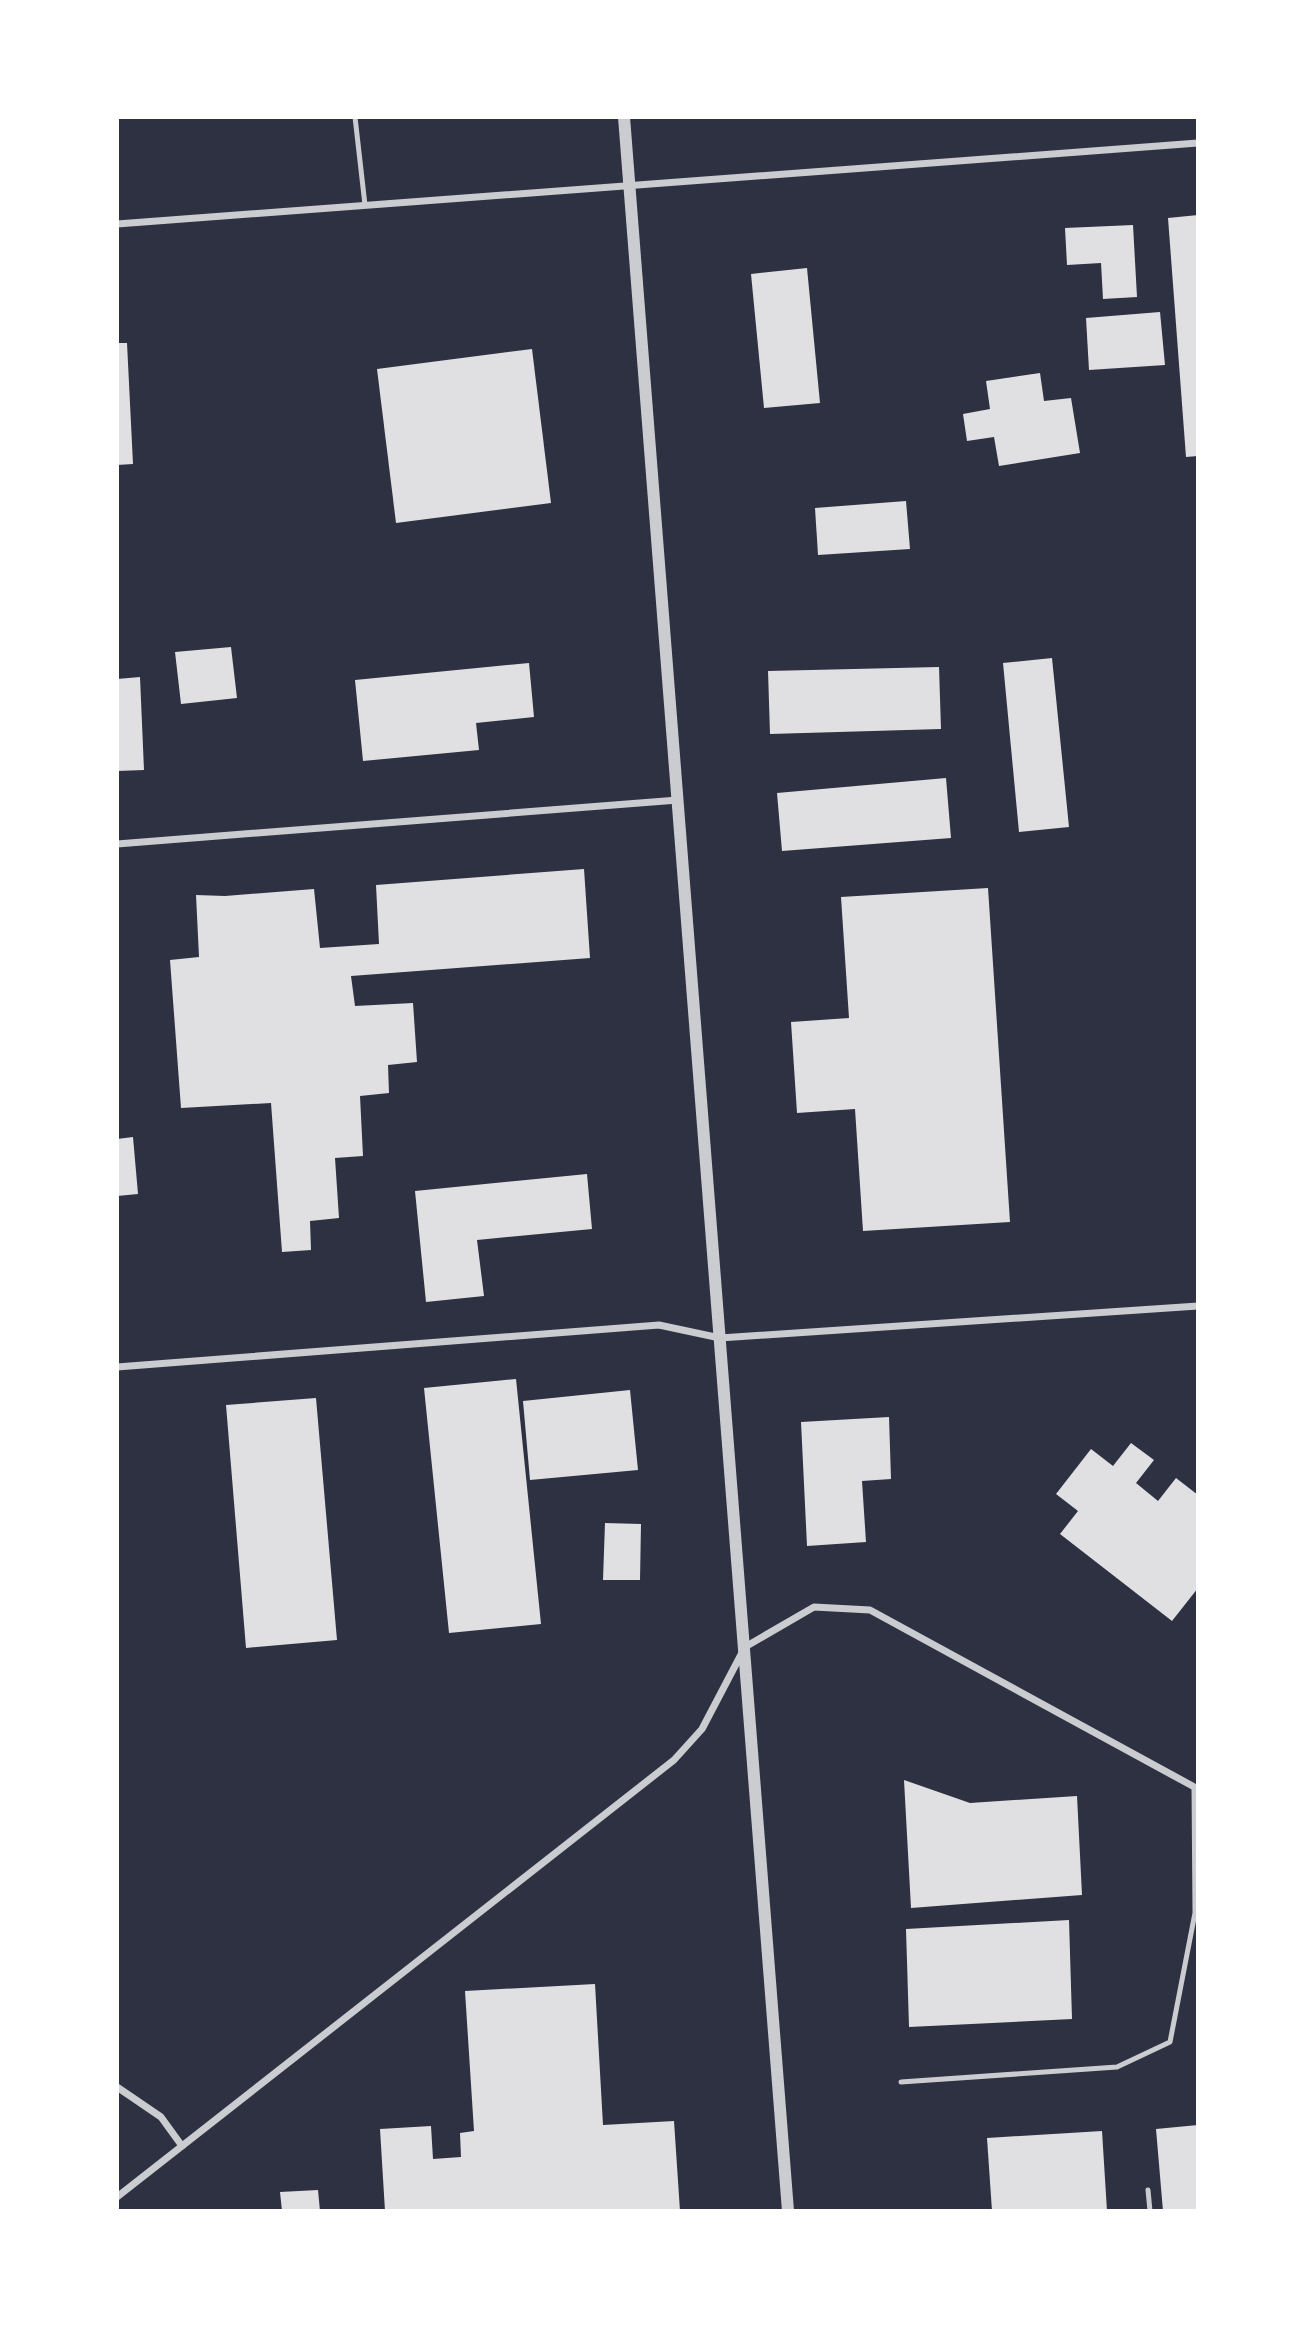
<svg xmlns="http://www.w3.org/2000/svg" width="1315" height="2328" viewBox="0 0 1315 2328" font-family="Cabin,sans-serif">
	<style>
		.building { fill: #e0e0e3 }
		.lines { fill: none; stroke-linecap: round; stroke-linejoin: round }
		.service { stroke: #caccd0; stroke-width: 5 }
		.minor { stroke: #caccd0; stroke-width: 7 }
		.tertiary { stroke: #caccd0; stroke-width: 12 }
	</style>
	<rect width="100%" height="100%" fill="#2d3142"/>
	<g class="building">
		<polygon points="1198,215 1198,456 1186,457 1168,218"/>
		<polygon points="1133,225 1137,297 1103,299 1101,263 1067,265 1065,228"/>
		<polygon points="807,268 820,403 764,408 751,274"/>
		<polygon points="1160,312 1165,365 1089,370 1086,318"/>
		<polygon points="117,343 127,343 133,464 117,465"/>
		<polygon points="532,349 551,503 396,523 377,369"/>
		<polygon points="1040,373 1044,401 1071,398 1080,453 999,466 994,437 967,441 963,414 990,409 986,381"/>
		<polygon points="906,501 910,549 818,555 815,508"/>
		<polygon points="231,647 237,698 181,704 175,652"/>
		<polygon points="1052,658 1069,827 1019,832 1003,663"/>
		<polygon points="529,663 534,717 476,723 479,750 363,761 355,680"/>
		<polygon points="939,667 941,729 770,734 768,671"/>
		<polygon points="140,677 144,770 117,771 117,679"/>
		<polygon points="946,778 951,838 782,851 777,793"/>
		<polygon points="584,869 590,958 351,976 355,1006 413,1003 417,1062 388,1065 389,1093 360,1096 363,1156 335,1158 339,1218 310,1221 311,1250 282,1252 271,1103 181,1108 170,960 199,957 196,895 225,896 314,889 320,948 379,944 376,885"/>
		<polygon points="988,888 1010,1222 863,1231 855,1109 797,1113 791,1022 849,1018 841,897"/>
		<polygon points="133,1137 138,1194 117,1196 117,1139"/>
		<polygon points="587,1174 592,1229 477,1240 484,1296 426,1302 415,1191"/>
		<polygon points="516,1379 541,1624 449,1633 424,1388"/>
		<polygon points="630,1390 638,1470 530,1480 523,1401"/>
		<polygon points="316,1398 337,1640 246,1648 226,1405"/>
		<polygon points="889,1417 891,1479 862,1481 866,1542 807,1546 801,1422"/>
		<polygon points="1131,1443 1154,1460 1136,1483 1158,1501 1176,1478 1198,1495 1198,1588 1172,1621 1060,1534 1078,1511 1056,1494 1091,1449 1113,1466"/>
		<polygon points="605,1523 641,1524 640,1580 603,1580"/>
		<polygon points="904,1780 970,1803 1077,1796 1082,1895 911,1908"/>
		<polygon points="1069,1920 1072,2019 909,2027 906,1929"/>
		<polygon points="595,1984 603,2125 674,2121 680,2211 385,2211 380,2129 431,2126 433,2159 461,2157 460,2133 474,2131 465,1991"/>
		<polygon points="1198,2125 1198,2211 1163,2211 1156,2129"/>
		<polygon points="1102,2131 1107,2211 992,2211 987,2138"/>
		<polygon points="318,2190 320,2211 282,2211 280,2192"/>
	</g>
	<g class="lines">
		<g class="service">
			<polyline points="355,117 365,205"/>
			<polyline points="901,2082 1117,2067 1170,2042 1195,1913 1194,1787"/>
			<polyline points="1148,2190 1150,2211"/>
		</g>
		<g class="minor">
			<polyline points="117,224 1198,143"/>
			<polyline points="117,844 678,800"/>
			<polyline points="117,1367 659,1325 720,1338 1198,1306"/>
			<polyline points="117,2087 161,2117 182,2146"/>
			<polyline points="117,2197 674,1760 702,1729 745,1647 814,1607 870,1610 1198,1789"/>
		</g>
		<polyline class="tertiary" points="624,117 788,2211"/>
	</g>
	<rect width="1315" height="2328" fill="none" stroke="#ffffff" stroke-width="238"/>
</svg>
